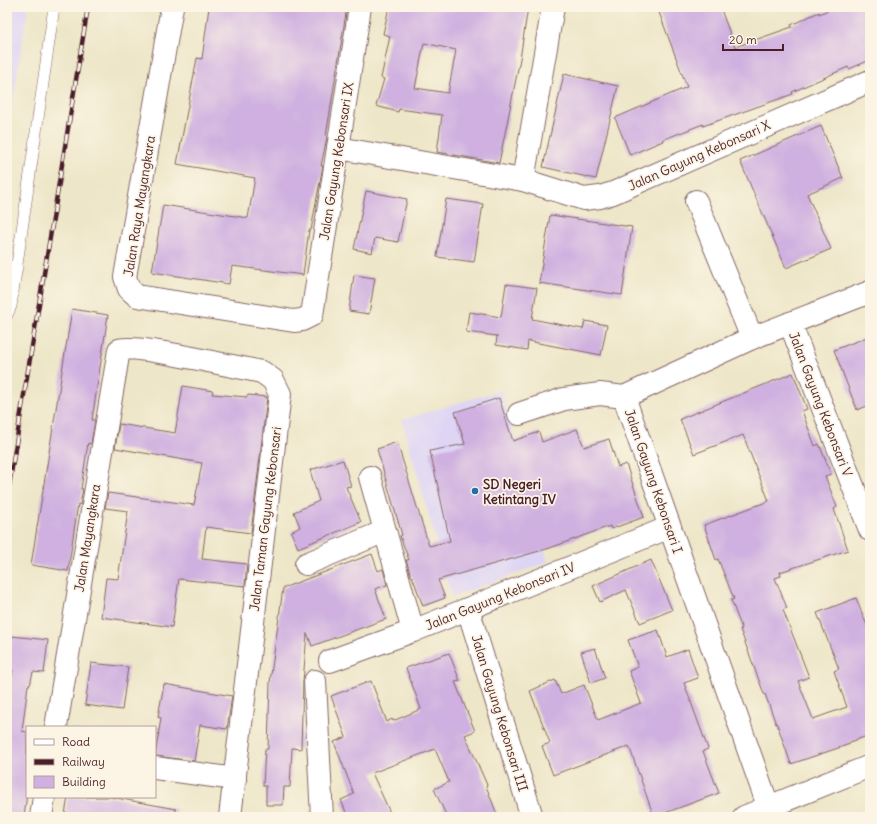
<svg xmlns="http://www.w3.org/2000/svg" width="877" height="824" viewBox="0 0 877 824" font-family="Delius,sans-serif">
	<style>
		.built { fill: #ded5f5 }
		.building { fill: #cfb0e0; fill-rule: evenodd }
		.lines { fill: none; stroke-linecap: round; stroke-linejoin: round }
		.lane-casing { stroke: #836562; stroke-width: 12 }
		.street-casing { stroke: #836562; stroke-width: 24 }
		.lane { stroke: #fff; stroke-width: 11 }
		.street { stroke: #fff; stroke-width: 22 }
		.rail-casing { stroke: #4a1f2b; stroke-width: 4.5 }
		.rail { stroke: #fcf5e5; stroke-width: 3; stroke-dasharray: 9; stroke-linecap: butt }
		.poi-dot { fill: #1f6fb2; stroke: #fcf5e5; stroke-width: 1.5 }
		.labels { text-anchor: middle; stroke-width: 3.5; stroke-linejoin: round; paint-order: stroke }
		.street-label { font-size: 13px; fill: #4a1f2b; stroke: #fcf5e5 }
		.poi-label { font-size: 13px; font-weight: bold; fill: #4a1f2b; stroke: #fcf5e5; text-anchor: start }
	</style>
	<rect width="100%" height="100%" fill="#fcf5e5"/>
	<filter id="ink" filterUnits="userSpaceOnUse"><feTurbulence type="fractalNoise" baseFrequency=".025" numOctaves="2"/><feDisplacementMap in="SourceGraphic" scale="8" xChannelSelector="R" yChannelSelector="G"/><feConvolveMatrix kernelMatrix="1 2 1 2 8 2 1 2 1" color-interpolation-filters="sRGB"/></filter>
	<filter id="wash" filterUnits="userSpaceOnUse"><feTurbulence type="fractalNoise" baseFrequency=".012" numOctaves="4" result="noise"/><feDisplacementMap in="SourceGraphic" scale="16" xChannelSelector="R" yChannelSelector="G"/><feGaussianBlur stdDeviation="0.9" result="paint"/><feColorMatrix in="noise" values="0 0 0 0 0 0 0 0 0 0 0 0 0 0 0 0 0 1.4 0 .05"/><feComposite in="paint" operator="in"/></filter>
	<g filter="url(#wash)">
		<rect width="100%" height="100%" fill="#ede6c8"/>
		<g class="built">
			<polygon points="7,7 28,7 7,138"/>
			<polygon points="501,390 548,562 452,597 402,420"/>
		</g>
		<g id="blocks">
			<g class="building">
				<polygon points="209,7 347,7 326,136 327,137 321,166 323,166 320,181 311,230 309,230 303,275 232,266 229,284 152,272 163,205 248,218 255,178 177,164 197,58 202,59"/>
				<path d="M389 7H528L520 59 499 163 437 152 442 115 399 109 398 112 376 106 384 79 381 78 390 36 383 34ZM424 43 456 50 448 93 415 88Z"/>
				<polygon points="657,7 720,7 735,47 792,27 791,25 819,12 819,14 836,7 870,7 870,60 849,69 848,67 792,92 793,94 703,126 703,124 662,140 663,141 630,155 615,118 687,87"/>
				<polygon points="564,74 618,86 596,179 543,167"/>
				<polygon points="821,126 843,178 807,194 831,249 786,268 740,161"/>
				<polygon points="366,191 407,199 398,242 375,238 372,253 354,249"/>
				<polygon points="446,199 483,204 474,262 437,257"/>
				<polygon points="550,215 632,227 622,295 539,283"/>
				<polygon points="354,275 375,278 369,314 349,311"/>
				<polygon points="506,284 537,288 532,319 583,329 585,321 607,325 601,355 528,341 527,350 496,345 497,336 466,332 469,312 501,317"/>
				<polygon points="72,309 108,315 92,420 95,420 91,444 88,443 81,489 83,489 80,505 78,504 68,571 31,565"/>
				<polygon points="870,336 870,405 857,410 834,350"/>
				<polygon points="793,373 807,409 802,411 815,446 819,444 831,474 825,476 837,507 834,509 848,550 780,572 781,576 775,578 787,608 783,610 809,677 798,681 813,719 847,707 834,671 839,669 817,613 856,598 870,633 870,735 850,742 850,744 791,764 777,724 776,724 765,694 764,694 740,629 742,629 731,600 734,599 718,559 716,560 704,525 769,501 743,435 694,454 680,419"/>
				<polygon points="183,386 213,391 212,394 247,397 248,395 267,397 251,533 206,527 202,559 247,564 245,586 179,579 172,627 101,617 106,578 118,579 128,511 105,508 108,493 194,505 202,463 115,448 119,424 175,433"/>
				<polygon points="499,398 513,441 539,432 542,442 577,429 584,447 609,439 618,467 626,464 644,517 611,529 610,526 550,548 438,580 445,598 423,606 412,576 411,576 406,560 409,560 400,536 402,535 377,449 397,442 429,546 450,541 430,451 465,444 455,412"/>
				<polygon points="343,460 351,486 346,487 361,522 298,548 291,532 300,527 294,512 319,501 310,470"/>
				<polygon points="372,554 378,571 383,569 387,585 375,589 386,619 312,646 307,633 303,682 301,749 292,748 290,787 284,787 283,805 266,805 266,786 263,786 265,749 268,749 270,682 283,588"/>
				<polygon points="651,560 672,610 640,623 626,590 600,602 593,586"/>
				<polygon points="658,630 667,657 688,649 698,678 684,683 708,749 703,751 719,793 654,817 629,746 553,775 542,746 550,743 530,691 555,680 561,694 584,685 598,720 641,703 629,671 638,667 628,640"/>
				<polygon points="12,636 48,640 44,673 33,672 30,685 28,685 22,731 27,732 27,794 24,817 7,817 7,704 13,670 8,669"/>
				<polygon points="595,648 605,678 591,683 581,652"/>
				<polygon points="449,653 460,681 455,682 475,731 465,735 487,785 486,786 498,817 447,817 434,789 449,782 435,749 372,773 392,817 348,817 341,800 354,794 334,742 346,737 331,696 371,681 387,722 392,719 393,721 421,709 406,668"/>
				<polygon points="91,663 128,667 122,710 85,705"/>
				<polygon points="164,684 232,696 227,729 200,725 194,761 155,756 161,718 158,717"/>
				<polygon points="68,797 111,797 176,809 175,817 83,817 65,814"/>
			</g>
		</g>
	</g>
	<g filter="url(#ink)">
		<use href="#blocks" fill-opacity="0" stroke="#836562" stroke-width="1"/>
		<g class="lines">
			<g class="lane-casing">
				<g id="lane">
					<polyline points="7,265 17,268"/>
					<polyline points="7,315 11,306 54,7"/>
				</g>
			</g>
			<g class="street-casing">
				<g id="street">
					<polyline points="172,7 125,277 129,289 137,296 294,321 302,320 312,315 360,7"/>
					<polyline points="338,148 523,180 584,199 600,197 613,193 870,81"/>
					<polyline points="523,180 553,7"/>
					<polyline points="696,201 752,338"/>
					<polyline points="790,323 870,530"/>
					<polyline points="519,414 564,399 600,394 624,397"/>
					<polyline points="370,477 413,631"/>
					<polyline points="306,564 385,531"/>
					<polyline points="468,609 532,817"/>
					<polyline points="330,661 413,631 670,527"/>
					<polyline points="315,681 322,817"/>
					<path d="M56 727 119 350C133 343 239 368 262 372L273 380 280 394 230 817"/>
					<polyline points="155,768 235,779"/>
					<polyline points="41,817 44,797"/>
					<polyline points="744,817 870,766"/>
					<polyline points="772,817 624,397 752,338 870,292"/>
				</g>
			</g>
			<use href="#lane" class="lane"/>
			<use href="#street" class="street"/>
			<g class="rail-casing">
				<polyline id="rail" points="7,498 88,7"/>
			</g>
			<use href="#rail" class="rail"/>
		</g>
	</g>
	<circle class="poi-dot" cx="475" cy="491" r="4"/>
	<g class="labels">
		<g class="street-label">
			<text transform="translate(699 155) rotate(-24)" y="5">Jalan Gayung Kebonsari X</text>
			<text transform="translate(336 161) rotate(-81)" y="5">Jalan Gayung Kebonsari IX</text>
			<text transform="translate(139 206) rotate(-81)" y="5">Jalan Raya Mayangkara</text>
			<text transform="translate(821 404) rotate(69)" y="5">Jalan Gayung Kebonsari V</text>
			<text transform="translate(654 481) rotate(71)" y="5">Jalan Gayung Kebonsari I</text>
			<text transform="translate(265 519) rotate(-83)" y="5">Jalan Taman Gayung Kebonsari</text>
			<text transform="translate(87 538) rotate(-81)" y="5">Jalan Mayangkara</text>
			<text transform="translate(500 596) rotate(-22)" y="5">Jalan Gayung Kebonsari IV</text>
			<text transform="translate(500 713) rotate(73)" y="5">Jalan Gayung Kebonsari III</text>
		</g>
		<g class="poi-label">
			<text x="483" y="489">SD Negeri<tspan x="483" dy="15">Ketintang IV</tspan></text>
		</g>
	</g>
	<rect width="877" height="824" fill="none" stroke="#fcf5e5" stroke-width="24"/>
	<rect x="26" y="726" width="130" height="72" fill="#fcf5e5" stroke="#b59f9b"/>
	<rect x="34" y="739" width="20" height="6" fill="#ffffff" stroke="#b59f9b"/>
	<text x="62" y="746" font-size="12" fill="#4a1f2b">Road</text>
	<rect x="34" y="759" width="20" height="6" fill="#4a1f2b" stroke="#b59f9b"/>
	<text x="62" y="766" font-size="12" fill="#4a1f2b">Railway</text>
	<rect x="34" y="776" width="20" height="12" fill="#cfb0e0" stroke="#b59f9b"/>
	<text x="62" y="786" font-size="12" fill="#4a1f2b">Building</text>
	<path d="M723 44v6h60v-6" fill="none" stroke="#4a1f2b" stroke-width="2"/>
	<text x="729" y="44" font-size="12" fill="#4a1f2b" stroke="#fcf5e5" stroke-width="3" paint-order="stroke">20 m</text>
</svg>
